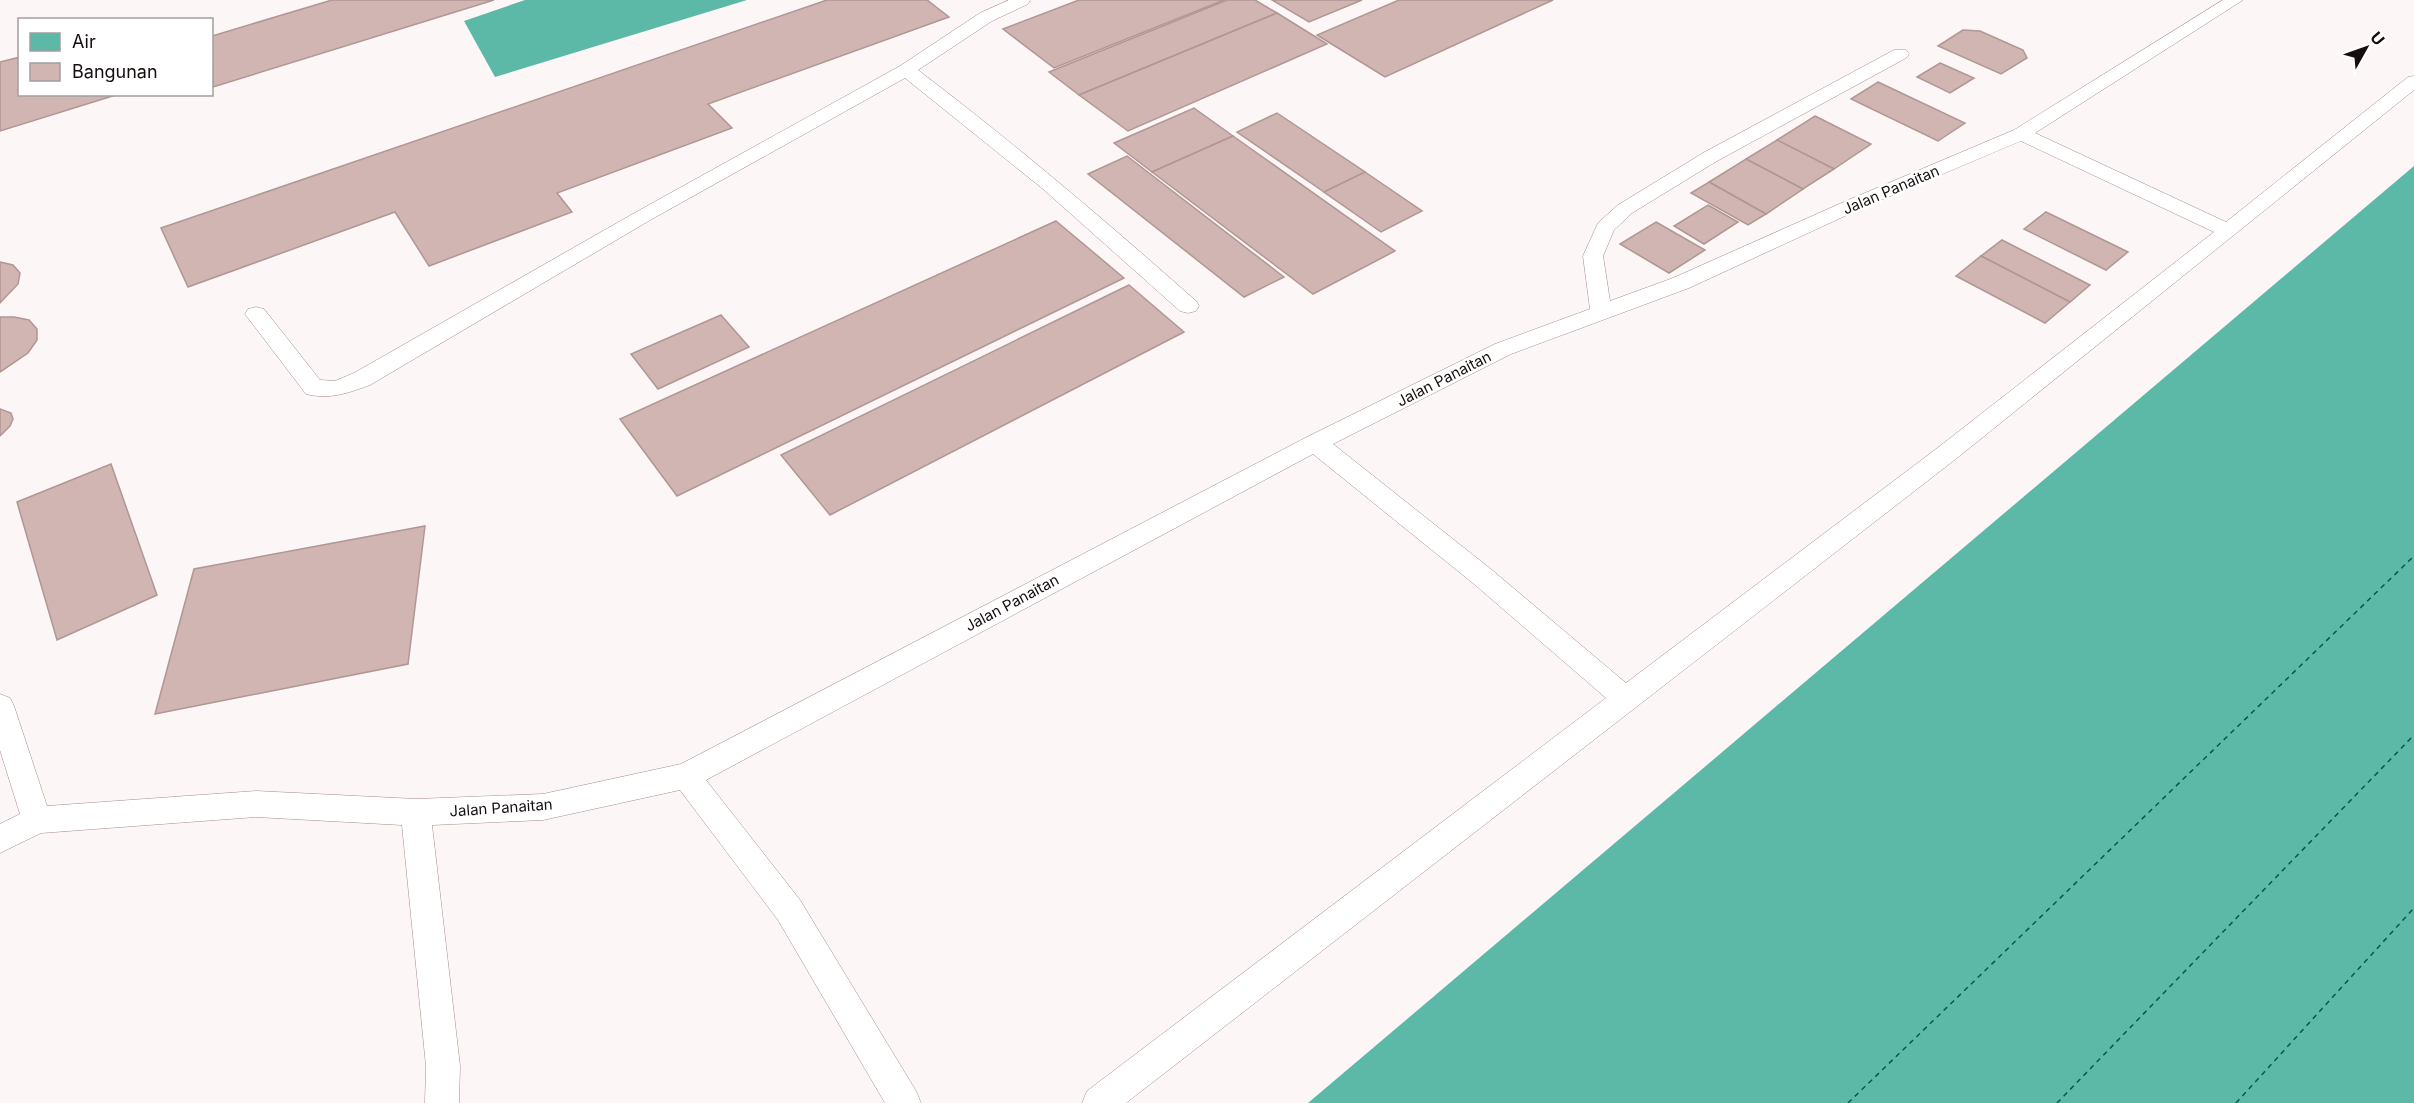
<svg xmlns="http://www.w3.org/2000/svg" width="2414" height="1103" viewBox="0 0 2414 1103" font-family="Inter,sans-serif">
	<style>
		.water { fill: #5cb9a7 }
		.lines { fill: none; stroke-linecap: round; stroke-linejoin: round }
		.ferry { stroke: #04584b; stroke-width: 1.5; stroke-dasharray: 5 4.5; stroke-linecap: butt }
		.building { fill: #d0b5b3; stroke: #b09694; stroke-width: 1.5 }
		.lane-casing { stroke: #a68c8a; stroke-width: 1 }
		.lane { fill: #fff; fill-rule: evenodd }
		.labels { text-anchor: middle; stroke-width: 5; stroke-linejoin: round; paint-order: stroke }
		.street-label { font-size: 15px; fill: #160d0d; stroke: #fff }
	</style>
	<rect width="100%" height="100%" fill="#fcf6f6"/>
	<g class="water">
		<polygon points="525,0 747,0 495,77 464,21"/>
		<polygon points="2414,166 2414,1103 1308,1103"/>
	</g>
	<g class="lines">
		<g class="ferry">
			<polyline points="1848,1103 2414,556"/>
			<polyline points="2057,1103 2414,735"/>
			<polyline points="2236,1103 2414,908"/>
		</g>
	</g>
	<g class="building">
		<polygon points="332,0 494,0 213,87 212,36"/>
		<polygon points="827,0 927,0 949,17 708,104 732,128 557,193 572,212 429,266 395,212 188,287 161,228"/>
		<polygon points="1079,0 1224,0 1054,68 1003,29"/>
		<polygon points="1227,0 1255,0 1277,13 1079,95 1049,72"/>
		<polygon points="1272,0 1362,0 1309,22"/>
		<polygon points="1399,0 1553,0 1385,77 1317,35"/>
		<polygon points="1277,13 1327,44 1128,131 1079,95"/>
		<polygon points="1963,30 1980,31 2023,50 2027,58 2001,74 1938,46"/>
		<polygon points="20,57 20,94 119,94 0,131 0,62"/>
		<polygon points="1940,63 1974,78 1950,93 1917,77"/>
		<polygon points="1878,82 1965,123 1938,141 1851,99"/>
		<polygon points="1194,108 1233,136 1152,172 1114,143"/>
		<polygon points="1277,113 1365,172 1324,192 1237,132"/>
		<polygon points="1815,116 1871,144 1834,169 1777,140"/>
		<polygon points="1233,136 1395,251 1313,294 1152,172"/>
		<polygon points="1777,140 1834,169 1803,189 1746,159"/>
		<polygon points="1127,156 1284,277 1244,297 1088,174"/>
		<polygon points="1746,159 1803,189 1766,214 1709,182"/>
		<polygon points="1365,172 1422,211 1381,232 1324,192"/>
		<polygon points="1709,182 1766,214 1748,225 1691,193"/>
		<polygon points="1708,205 1738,222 1704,244 1674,226"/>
		<polygon points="2046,212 2128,252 2106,270 2024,229"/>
		<polygon points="1056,221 1124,278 677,496 620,419"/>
		<polygon points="1656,222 1705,250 1669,273 1620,244"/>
		<polygon points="2002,240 2090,285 2070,302 1981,256"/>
		<polygon points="1981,256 2070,302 2045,323 1956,276"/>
		<polygon points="0,262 13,265 20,273 18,284 0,303"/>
		<polygon points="1129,285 1184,332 830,515 781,455"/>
		<polygon points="721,315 749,347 658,389 631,354"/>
		<polygon points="0,317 14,317 29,320 37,329 37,340 28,353 0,372"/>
		<polygon points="0,409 11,413 13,419 10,426 0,436"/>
		<polygon points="111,464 157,595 57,640 17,502"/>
		<polygon points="425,526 408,664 155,714 194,569"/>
	</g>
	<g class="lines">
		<g class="lane-casing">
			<g id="lane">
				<path d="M1009 0H1030L1028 4 992 21 918 70C1014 143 1106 221 1196 301L1199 306 1196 311 1188 313 1180 311 1043 189 905 78 652 219 370 385C348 393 330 400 306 394L245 314 248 309 256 307 264 309 320 380 335 381 354 373 638 211 900 66 980 13Z"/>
				<path d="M2223 0H2243L2035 133 2226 222 2408 77 2414 76V90L1957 458 1126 1103H1082L1087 1091 1606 698 1474 584 1313 454 706 780 800 900 916 1091 921 1103H885L778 920 680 790 543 820 432 825 460 1066 459 1103H425L426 1066 402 825 256 817 41 833 0 853V824L20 814 0 750V694L10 698 14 706 47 806 256 791 416 799 543 794 681 764 1307 437 1495 344 1590 309 1583 256 1598 223 1618 205 1703 153 1894 50H1906L1909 54 1906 58 1717 161 1632 213 1614 230 1603 256 1610 301 1673 278 1846 201 2014 130ZM2021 141 2214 232 1940 446 1626 683 1492 570 1333 444 1511 354 1689 288 1860 209Z"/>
			</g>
		</g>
		<use href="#lane" class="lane"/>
	</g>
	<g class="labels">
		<g class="street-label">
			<text transform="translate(1891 190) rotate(-23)" y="5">Jalan Panaitan</text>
			<text transform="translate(1444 379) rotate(-27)" y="5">Jalan Panaitan</text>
			<text transform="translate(1012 603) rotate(-28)" y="5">Jalan Panaitan</text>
			<text transform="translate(501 808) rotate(-4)" y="5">Jalan Panaitan</text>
		</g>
	</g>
	<rect x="18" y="18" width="195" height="78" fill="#ffffff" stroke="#a29e9e" stroke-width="1.5"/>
	<rect x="30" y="33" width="30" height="18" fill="#5cb9a7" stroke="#a29e9e" stroke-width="1.5"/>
	<text x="72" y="48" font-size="18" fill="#160d0d">Air</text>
	<rect x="30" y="63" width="30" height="18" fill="#d0b5b3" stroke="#a29e9e" stroke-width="1.5"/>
	<text x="72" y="78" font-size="18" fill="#160d0d">Bangunan</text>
	<g transform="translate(2366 48) rotate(50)" stroke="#ffffff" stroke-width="4.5" paint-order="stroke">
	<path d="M0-4.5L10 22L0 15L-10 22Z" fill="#160d0d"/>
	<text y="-9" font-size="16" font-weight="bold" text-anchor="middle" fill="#160d0d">U</text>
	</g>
</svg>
